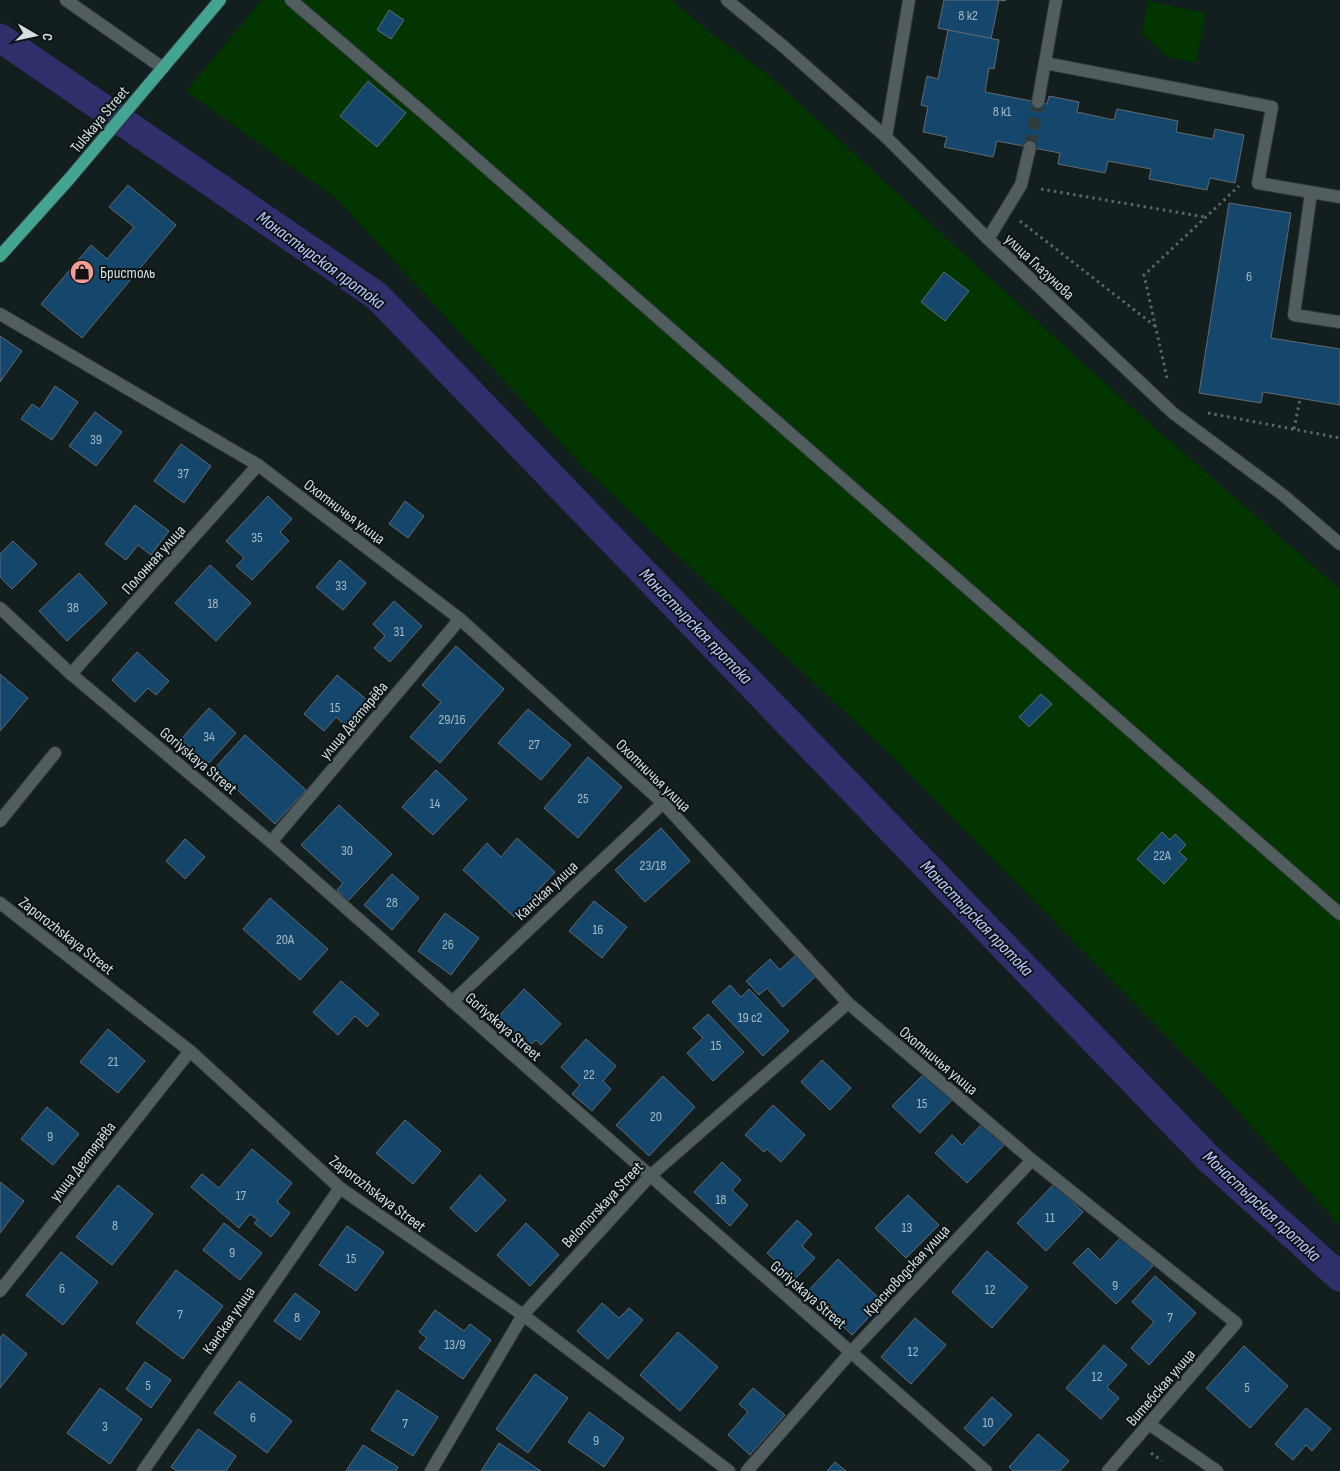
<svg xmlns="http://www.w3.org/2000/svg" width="1340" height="1471" viewBox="0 0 1340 1471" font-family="'Sofia Sans Condensed',sans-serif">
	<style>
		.green { fill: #033500 }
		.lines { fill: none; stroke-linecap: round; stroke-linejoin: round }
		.canal { stroke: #2e2f6b; stroke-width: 29 }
		.building { fill: #14476b; stroke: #626a71 }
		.minor-tunnel { stroke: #303b3c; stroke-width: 12; stroke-dasharray: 12 6; stroke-linecap: butt }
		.minor-casing { stroke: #313738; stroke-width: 14 }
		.major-casing { stroke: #313738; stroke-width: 14 }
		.path { stroke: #5c6667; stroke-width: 3; stroke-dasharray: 2.5 4; stroke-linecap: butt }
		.minor { stroke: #515d5f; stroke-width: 12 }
		.major { stroke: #44a492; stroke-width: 12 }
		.labels { text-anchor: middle; stroke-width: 4; stroke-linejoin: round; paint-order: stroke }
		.number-label { font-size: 14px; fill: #a6b8c2 }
		.street-label { font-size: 16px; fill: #d7dedf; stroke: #0b1416 }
		.poi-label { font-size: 16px; fill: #d7dedf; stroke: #0b1416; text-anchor: start }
		.water-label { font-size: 18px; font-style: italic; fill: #bfc6fe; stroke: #0b1416 }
	</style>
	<rect width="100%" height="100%" fill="#131e1f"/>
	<g class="green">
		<polygon points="262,0 672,0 712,34 766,73 1139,414 1340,589 1340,1226 1221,1092 895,759 585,469 337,199 186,91"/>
		<polygon points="1148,1 1206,13 1196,63 1167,57 1142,34"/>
	</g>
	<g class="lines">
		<polyline class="canal" points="0,38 377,296 1210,1160 1340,1277"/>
	</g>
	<g class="building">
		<polygon points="944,0 1006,0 1005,1 999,0 991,39 938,28"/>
		<polygon points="389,10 404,20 391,39 377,30"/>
		<polygon points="948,30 999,40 994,69 989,68 985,92 1047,104 1049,96 1079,102 1077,112 1114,120 1117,109 1178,121 1176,132 1213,139 1215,129 1244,135 1235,183 1210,178 1207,190 1149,179 1151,169 1108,161 1105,173 1058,164 1060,153 997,141 993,157 944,147 947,137 923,132 928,107 921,105 927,76 938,79"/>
		<polygon points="368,81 406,113 377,147 340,116"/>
		<polygon points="128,185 176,225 82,338 41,304 91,245 107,259 134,227 109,207"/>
		<polygon points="1229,203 1291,213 1271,338 1340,349 1340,405 1263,392 1261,403 1199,393"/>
		<polygon points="944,272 969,291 945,321 921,302"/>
		<polygon points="0,336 22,351 0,382"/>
		<polygon points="55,386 78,402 52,440 21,419 32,404 40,409"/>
		<polygon points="95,412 122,432 96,466 69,446"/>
		<polygon points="181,444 211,466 184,503 154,481"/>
		<polygon points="268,496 292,519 280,532 289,541 252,580 236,566 244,558 226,541"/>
		<polygon points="405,501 424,516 408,538 389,524"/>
		<polygon points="135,505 169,531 151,555 138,545 126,560 105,544"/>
		<polygon points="13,541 37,564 12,589 0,577 0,554"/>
		<polygon points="340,560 366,583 343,610 316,587"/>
		<polygon points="210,565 251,603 216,641 175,603"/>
		<polygon points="79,573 107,603 67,641 39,611"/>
		<polygon points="394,601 422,626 390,662 374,648 385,636 373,624"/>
		<polygon points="456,646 504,689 440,763 410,737 441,702 422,685"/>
		<polygon points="137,652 169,681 156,695 148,688 135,702 112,680"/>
		<polygon points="0,674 28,698 0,731"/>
		<polygon points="337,675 367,700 345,725 336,717 324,731 304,714"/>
		<polygon points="1041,694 1052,704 1029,727 1019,717"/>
		<polygon points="209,708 236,733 208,764 181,739"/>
		<polygon points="528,709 571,745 541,780 498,743"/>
		<polygon points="245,735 306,790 275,824 214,769"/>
		<polygon points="588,757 622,787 578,838 544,808"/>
		<polygon points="436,770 467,799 433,835 402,807"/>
		<polygon points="339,805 392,854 348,901 337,890 343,883 301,845"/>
		<polygon points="661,828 690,861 645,902 615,870"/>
		<polygon points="1162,832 1170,840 1175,834 1186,845 1179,852 1187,859 1164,884 1137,859"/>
		<polygon points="517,838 555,872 514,917 463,870 487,843 501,857"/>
		<polygon points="185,839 205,857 185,879 166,861"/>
		<polygon points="392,874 419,898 392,930 364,905"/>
		<polygon points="270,898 328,949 300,980 243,929"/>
		<polygon points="594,901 627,927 602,958 569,931"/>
		<polygon points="445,913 479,938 451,975 418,951"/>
		<polygon points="797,954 816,976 783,1007 767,988 759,995 746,981 770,959 780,970"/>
		<polygon points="341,981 379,1014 367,1027 355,1016 338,1035 313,1012"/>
		<polygon points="730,985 741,997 749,989 789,1031 763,1056 712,1002"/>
		<polygon points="524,989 561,1024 541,1045 536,1040 529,1046 498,1017"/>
		<polygon points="708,1014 744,1052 713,1081 687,1053 703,1038 693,1028"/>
		<polygon points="108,1029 145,1061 118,1093 80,1062"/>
		<polygon points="586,1039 616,1066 603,1081 611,1089 592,1111 572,1094 580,1085 561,1067"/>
		<polygon points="822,1060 851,1088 830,1110 801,1082"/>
		<polygon points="925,1073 952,1100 920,1133 892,1106"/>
		<polygon points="663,1076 695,1107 649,1156 616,1125"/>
		<polygon points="773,1105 805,1135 781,1162 767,1149 764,1152 745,1135"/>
		<polygon points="47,1107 79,1134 53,1165 21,1139"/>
		<polygon points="405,1120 441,1151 413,1184 376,1153"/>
		<polygon points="982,1124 1004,1145 967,1183 935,1153 952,1135 962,1145"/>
		<polygon points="252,1149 292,1183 277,1202 290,1213 271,1237 254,1223 258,1220 250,1214 239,1228 191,1187 202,1174 219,1188"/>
		<polygon points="722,1162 741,1180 732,1190 748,1205 730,1226 694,1192"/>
		<polygon points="480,1175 506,1200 476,1232 450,1208"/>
		<polygon points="0,1182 24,1201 0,1233"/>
		<polygon points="1054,1184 1083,1212 1046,1251 1017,1223"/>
		<polygon points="118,1185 153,1214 112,1265 76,1237"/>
		<polygon points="908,1195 939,1225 906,1258 875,1228"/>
		<polygon points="797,1220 812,1234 802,1246 815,1258 795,1279 767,1253"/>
		<polygon points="224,1223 262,1253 240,1280 203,1250"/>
		<polygon points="526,1223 559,1255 530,1286 497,1255"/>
		<polygon points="347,1226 384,1252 356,1291 319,1265"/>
		<polygon points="1122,1236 1153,1266 1116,1304 1073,1263 1088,1248 1100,1260"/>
		<polygon points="987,1251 1028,1287 992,1328 952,1292"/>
		<polygon points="61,1252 98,1282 63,1325 26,1295"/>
		<polygon points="838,1259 883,1302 852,1335 807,1292"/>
		<polygon points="176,1270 223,1306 183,1359 136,1323"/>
		<polygon points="1155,1276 1196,1313 1149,1365 1131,1348 1154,1322 1132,1302"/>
		<polygon points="295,1293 320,1312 300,1340 274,1321"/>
		<polygon points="602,1303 619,1318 629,1308 643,1320 608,1359 577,1331"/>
		<polygon points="435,1310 464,1331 470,1324 491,1340 463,1379 419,1348 427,1338 419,1332"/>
		<polygon points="915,1318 946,1345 911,1384 881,1357"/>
		<polygon points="678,1332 718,1367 680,1411 640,1375"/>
		<polygon points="3,1334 27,1354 0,1388 0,1338"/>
		<polygon points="1104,1345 1127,1365 1107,1387 1119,1398 1101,1419 1066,1388"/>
		<polygon points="1244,1346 1288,1386 1250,1428 1206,1388"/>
		<polygon points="145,1362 171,1380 151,1408 126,1389"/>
		<polygon points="535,1374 568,1398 528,1453 496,1429"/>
		<polygon points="239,1381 292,1421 267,1453 214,1413"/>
		<polygon points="100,1388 142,1419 110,1464 67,1433"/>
		<polygon points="753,1388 785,1415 750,1455 728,1435 748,1412 739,1404"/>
		<polygon points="397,1390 438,1417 413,1456 371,1430"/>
		<polygon points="992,1397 1012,1415 984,1446 964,1428"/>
		<polygon points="1306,1408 1331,1429 1312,1451 1306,1445 1293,1460 1275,1444"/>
		<polygon points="589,1412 624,1438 604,1467 568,1442"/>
		<polygon points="198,1429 236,1456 226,1471 177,1471 171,1467"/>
		<polygon points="1038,1434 1069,1461 1060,1471 1013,1471 1009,1467"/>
		<polygon points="499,1443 541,1471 481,1471"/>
		<polygon points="363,1445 398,1467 396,1471 346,1471"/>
		<polygon points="835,1462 846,1471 827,1471"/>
	</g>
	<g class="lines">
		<polyline class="minor-tunnel" points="1030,147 1038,102"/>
		<g class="minor-casing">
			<g id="minor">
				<polyline points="66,0 163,68"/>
				<polyline points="291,0 426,115 1340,914"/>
				<polyline points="727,0 784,47 886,137 988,239 1173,413 1283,495 1340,544"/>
				<polyline points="1045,63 1272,107 1258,183 1340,197"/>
				<polyline points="1038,102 1056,0"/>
				<polyline points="886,137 909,0"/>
				<polyline points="1311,193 1294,315 1340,322"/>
				<polyline points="988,239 1021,185 1030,147"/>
				<polyline points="0,314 258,465 460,619 663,803 848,1003 1032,1160 1236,1323 1108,1471"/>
				<polyline points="0,608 71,674 271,842 986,1471"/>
				<polyline points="71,674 258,465"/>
				<polyline points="0,821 55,753"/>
				<polyline points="271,842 460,619"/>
				<polyline points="0,903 190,1051 340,1188 523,1315 729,1471"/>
				<polyline points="452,1002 663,803"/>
				<polyline points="0,1291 190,1051"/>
				<polyline points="1149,1424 1217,1471"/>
				<polyline points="143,1471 340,1188"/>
				<polyline points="431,1471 523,1315 650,1176 848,1003"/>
				<polyline points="747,1471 851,1352 1032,1160"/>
			</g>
		</g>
		<g class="major-casing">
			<polyline id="major" points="0,256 70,178 220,0"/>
		</g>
		<g class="path">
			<polyline points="1041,189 1205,217"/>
			<polyline points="1020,221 1155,326"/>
			<polyline points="1167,378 1144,275 1239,186"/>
			<polyline points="1208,413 1340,438"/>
			<polyline points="1294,429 1300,399"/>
			<polyline points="1151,1453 1162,1461"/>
		</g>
		<use href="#minor" class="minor"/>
		<use href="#major" class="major"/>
	</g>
	<defs>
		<g id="shop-disc" transform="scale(1.25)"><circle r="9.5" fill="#f59b97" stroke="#0b1416"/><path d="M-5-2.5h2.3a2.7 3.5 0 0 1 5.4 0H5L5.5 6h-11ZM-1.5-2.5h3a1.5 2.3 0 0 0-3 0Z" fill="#111"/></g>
	</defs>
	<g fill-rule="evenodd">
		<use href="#shop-disc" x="82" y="272"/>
	</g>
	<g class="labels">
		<g class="number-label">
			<text x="968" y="20">8 к2</text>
			<text x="1002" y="116">8 к1</text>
			<text x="1249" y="281">6</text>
			<text x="96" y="444">39</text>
			<text x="183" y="478">37</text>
			<text x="257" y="542">35</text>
			<text x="341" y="590">33</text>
			<text x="213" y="608">18</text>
			<text x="73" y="612">38</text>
			<text x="399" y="636">31</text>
			<text x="335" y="712">15</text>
			<text x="452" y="724">29/16</text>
			<text x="209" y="741">34</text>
			<text x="534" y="749">27</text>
			<text x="583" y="803">25</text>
			<text x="435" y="808">14</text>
			<text x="347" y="855">30</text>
			<text x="1162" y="860">22А</text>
			<text x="653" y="870">23/18</text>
			<text x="392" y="907">28</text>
			<text x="598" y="934">16</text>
			<text x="285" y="944">20А</text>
			<text x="448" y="949">26</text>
			<text x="750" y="1022">19 с2</text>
			<text x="716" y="1050">15</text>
			<text x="113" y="1066">21</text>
			<text x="589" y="1079">22</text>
			<text x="922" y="1108">15</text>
			<text x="656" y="1121">20</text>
			<text x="50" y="1141">9</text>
			<text x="241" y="1200">17</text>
			<text x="721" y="1204">18</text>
			<text x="1050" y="1222">11</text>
			<text x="115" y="1230">8</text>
			<text x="907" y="1232">13</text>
			<text x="232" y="1257">9</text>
			<text x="351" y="1263">15</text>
			<text x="1115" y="1290">9</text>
			<text x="62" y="1293">6</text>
			<text x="990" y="1294">12</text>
			<text x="180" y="1319">7</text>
			<text x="297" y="1322">8</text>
			<text x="1170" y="1322">7</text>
			<text x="455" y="1349">13/9</text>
			<text x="913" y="1356">12</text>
			<text x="1097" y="1381">12</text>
			<text x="148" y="1390">5</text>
			<text x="1247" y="1392">5</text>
			<text x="253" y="1422">6</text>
			<text x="988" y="1427">10</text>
			<text x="405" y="1428">7</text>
			<text x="105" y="1431">3</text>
			<text x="596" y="1445">9</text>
		</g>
		<g class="street-label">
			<text transform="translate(99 119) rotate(-50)" y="6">Tulskaya Street</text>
			<text transform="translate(1040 266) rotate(43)" y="6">улица Глазунова</text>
			<text transform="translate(345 511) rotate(37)" y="6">Охотничья улица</text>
			<text transform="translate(153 559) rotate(-48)" y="6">Полонная улица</text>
			<text transform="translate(353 720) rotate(-50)" y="6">улица Дегтярёва</text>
			<text transform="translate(199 760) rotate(40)" y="6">Goriyskaya Street</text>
			<text transform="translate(654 775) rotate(44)" y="6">Охотничья улица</text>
			<text transform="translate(546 890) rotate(-43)" y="6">Канская улица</text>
			<text transform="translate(67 935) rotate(38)" y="6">Zaporozhskaya Street</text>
			<text transform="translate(504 1026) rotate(41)" y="6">Goriyskaya Street</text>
			<text transform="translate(939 1060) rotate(40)" y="6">Охотничья улица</text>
			<text transform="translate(82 1161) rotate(-52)" y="6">улица Дегтярёва</text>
			<text transform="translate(378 1193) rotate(37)" y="6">Zaporozhskaya Street</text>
			<text transform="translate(602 1204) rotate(-47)" y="6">Belomorskaya Street</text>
			<text transform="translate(906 1270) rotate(-47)" y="6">Красноводская улица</text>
			<text transform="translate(809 1294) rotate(41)" y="6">Goriyskaya Street</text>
			<text transform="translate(228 1320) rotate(-55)" y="6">Канская улица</text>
			<text transform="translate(1160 1387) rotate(-49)" y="6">Витебская улица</text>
		</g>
		<g class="poi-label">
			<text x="100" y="278">Бристоль</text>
		</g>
		<g class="water-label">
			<text transform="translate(321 260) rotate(36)" y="6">Монастырская протока</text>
			<text transform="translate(696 626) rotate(46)" y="6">Монастырская протока</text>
			<text transform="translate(977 918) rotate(46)" y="6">Монастырская протока</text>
			<text transform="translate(1262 1206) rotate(43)" y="6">Монастырская протока</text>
		</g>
	</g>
	<g transform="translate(35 35) rotate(99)" stroke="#0b1416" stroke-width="4" paint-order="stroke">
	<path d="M0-4L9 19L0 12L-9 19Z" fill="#d7dedf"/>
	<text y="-8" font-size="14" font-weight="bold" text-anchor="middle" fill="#d7dedf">С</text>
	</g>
</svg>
